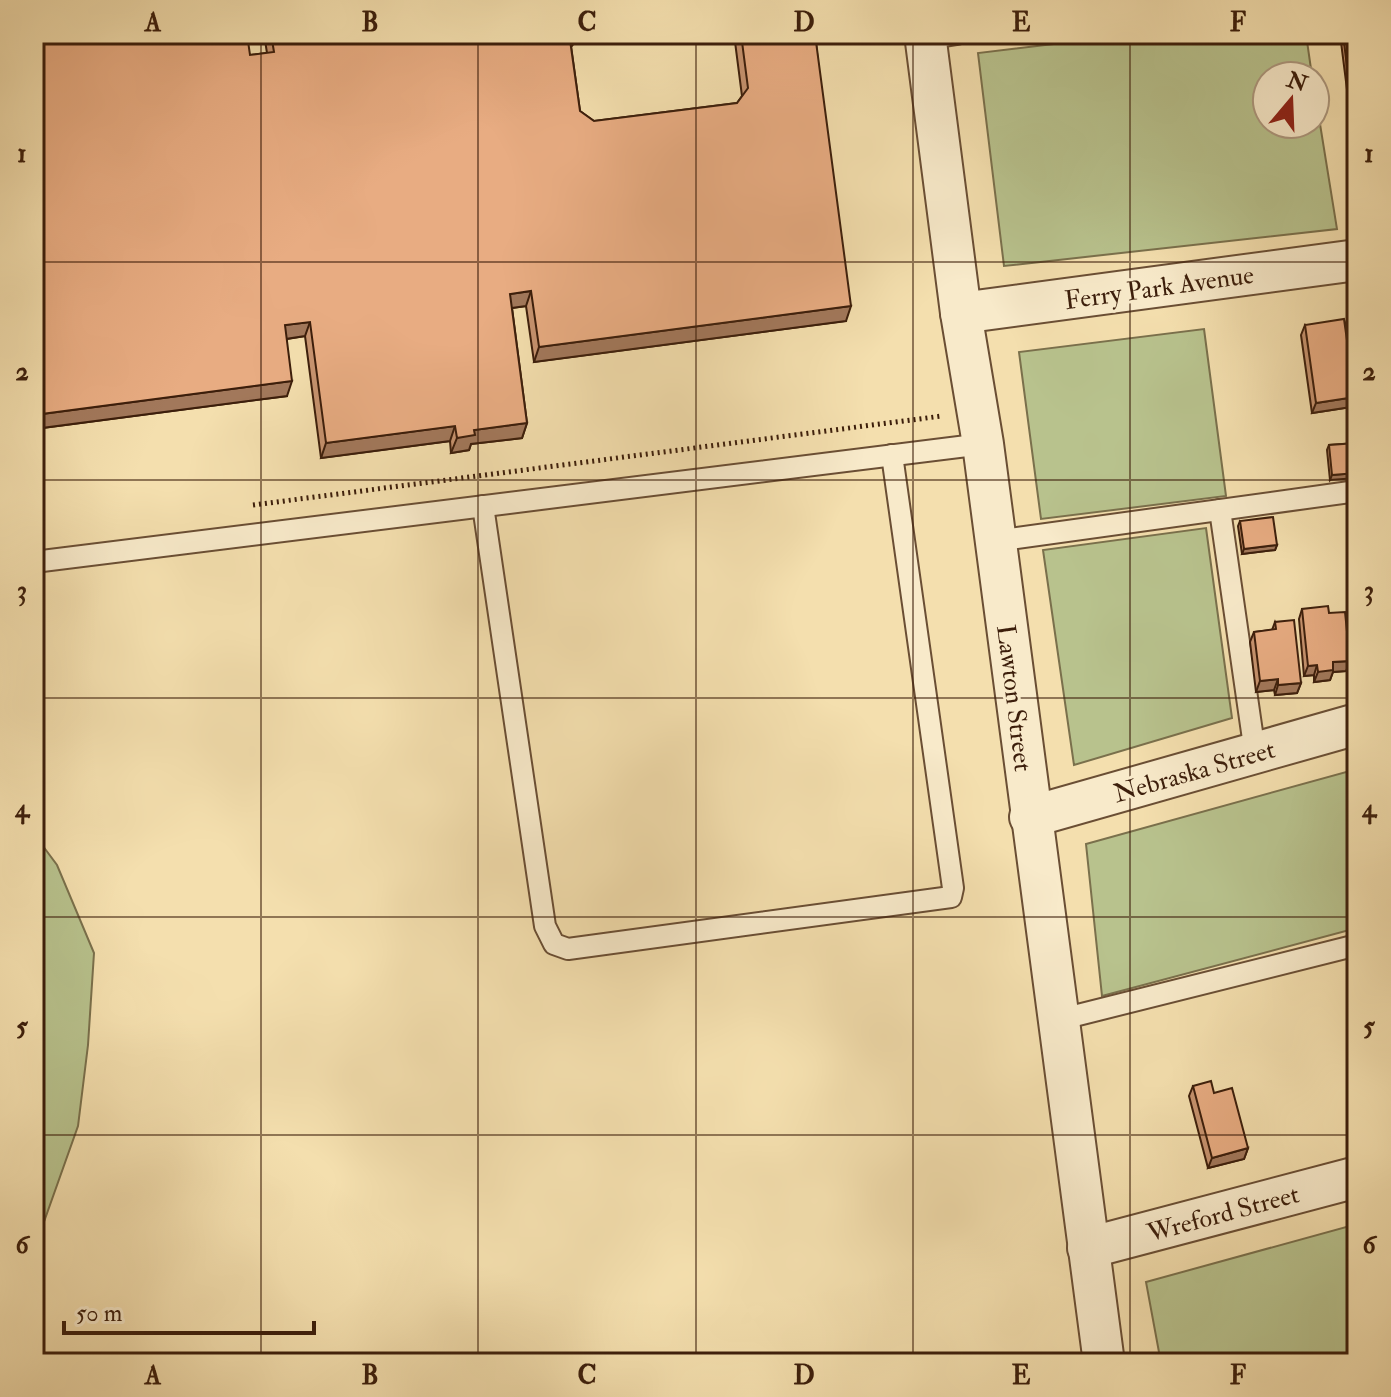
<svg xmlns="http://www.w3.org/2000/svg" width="1391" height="1397" viewBox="0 0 1391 1397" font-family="'IM FELL Double Pica',serif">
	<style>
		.grass { fill: #b8c28d; stroke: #7a704c; stroke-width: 2 }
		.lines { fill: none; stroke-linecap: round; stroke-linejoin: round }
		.service-casing { stroke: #6a4e34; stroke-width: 24 }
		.minor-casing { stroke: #6a4e34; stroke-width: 44 }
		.path { stroke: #3c1e0b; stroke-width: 5; stroke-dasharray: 2 4; stroke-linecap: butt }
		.service { stroke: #f8eaca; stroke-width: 20 }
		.minor { stroke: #f8eaca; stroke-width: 40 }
		.wall { fill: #c89470; stroke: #3c1e0b; stroke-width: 2 }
		.shaded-wall { fill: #a2785b; stroke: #3c1e0b; stroke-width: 2 }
		.building { fill: #e8ac82; stroke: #3c1e0b; stroke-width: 2 }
		.grid { fill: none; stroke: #3c1e0b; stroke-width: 2; stroke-opacity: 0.55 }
		.labels { text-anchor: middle; stroke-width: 6; stroke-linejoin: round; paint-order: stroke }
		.street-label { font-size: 26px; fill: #3c1e0b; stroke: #f8eaca }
		.neatline { fill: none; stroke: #3c1e0b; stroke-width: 3 }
		.grid-label { font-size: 26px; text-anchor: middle; font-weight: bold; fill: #3c1e0b }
	</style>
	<rect width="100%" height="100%" fill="#f4dfae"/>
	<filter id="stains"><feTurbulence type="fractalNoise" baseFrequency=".0025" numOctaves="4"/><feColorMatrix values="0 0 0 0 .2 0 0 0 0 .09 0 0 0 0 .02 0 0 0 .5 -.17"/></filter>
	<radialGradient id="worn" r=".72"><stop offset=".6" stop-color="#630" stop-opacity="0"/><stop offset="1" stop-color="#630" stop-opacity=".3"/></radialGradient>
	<g class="grass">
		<polygon points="1138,34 1306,34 1312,76 1267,76 1267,124 1315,124 1315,93 1337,229 1004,266 978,53"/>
		<polygon points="1204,329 1226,496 1041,519 1019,352"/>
		<polygon points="1206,528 1232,718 1074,765 1043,550"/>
		<polygon points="1357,769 1357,928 1102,996 1086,844"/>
		<polygon points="34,834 57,865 94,953 88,1045 78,1126 40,1233 34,1240"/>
		<polygon points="1357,1224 1357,1363 1161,1363 1146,1282"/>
	</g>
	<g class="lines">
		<g class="service-casing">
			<g id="service">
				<polyline points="926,39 957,34"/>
				<polyline points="483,506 545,926 554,944 568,949 951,897 953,888 892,455"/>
				<polyline points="1220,510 1255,753"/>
				<polyline points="995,541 1357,491"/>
				<polyline points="34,562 983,444"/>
				<polyline points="1058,1020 1357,945"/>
			</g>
		</g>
		<g class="minor-casing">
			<g id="minor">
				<polyline points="925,34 961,313 983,444 1104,1363"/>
				<polyline points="961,313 1357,260"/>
				<polyline points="1030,817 1357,724"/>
				<polyline points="1088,1248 1357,1177"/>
			</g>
		</g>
		<polyline class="path" points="253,505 942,416"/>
		<use href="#service" class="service"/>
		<use href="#minor" class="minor"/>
	</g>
	<g class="wall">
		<polygon points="34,34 250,55 267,53 264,34 635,34 575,42 571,46 580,111 594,121 737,103 742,96 734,34 815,34 846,321 534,362 526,306 512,308 527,423 522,438 471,444 469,450 451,453 450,441 321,458 305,336 287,339 287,396 34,429"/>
		<polygon points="1340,34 1357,34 1357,169"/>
		<polygon points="1357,314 1357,404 1345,325 1349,315"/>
		<polygon points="1305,325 1351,407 1312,413 1301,335"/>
		<polygon points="1357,443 1330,480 1327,450 1329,445"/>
		<polygon points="1240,521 1277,545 1275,550 1242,554 1238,526"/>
		<polygon points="1302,609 1329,613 1350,661 1346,671 1333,672 1330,680 1314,682 1314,675 1304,676 1299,619"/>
		<polygon points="1275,622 1301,683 1297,693 1275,695 1274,690 1256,692 1250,642 1254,632 1272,630"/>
		<polygon points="1193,1086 1214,1093 1248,1148 1244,1159 1208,1168 1189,1096"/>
	</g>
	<g class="shaded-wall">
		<polygon points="575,34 635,34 575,42 565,55 570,40"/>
		<polygon points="531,291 526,306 505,309 510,294"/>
		<polygon points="851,306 846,321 534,362 539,347"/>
		<polygon points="310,322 305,336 279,340 285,325"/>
		<polygon points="292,381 287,396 34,429 34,415"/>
		<polygon points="1355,397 1351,407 1312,413 1316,403"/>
		<polygon points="527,423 522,438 471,444 469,450 451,453 457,438 474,430"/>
		<polygon points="455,426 450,441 321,458 326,443"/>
		<polygon points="1357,473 1357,478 1330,480 1332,475"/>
		<polygon points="1277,545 1275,550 1242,554 1244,549"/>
		<polygon points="1350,661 1346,671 1333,672 1330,680 1314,682 1318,672 1333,662"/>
		<polygon points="1317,665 1314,675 1304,676 1308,666"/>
		<polygon points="1278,679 1274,690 1256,692 1260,681"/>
		<polygon points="1301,683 1297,693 1275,695 1278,685"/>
		<polygon points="1248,1148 1244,1159 1208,1168 1212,1158"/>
	</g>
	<g class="building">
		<polygon points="34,34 247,34 250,55 274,52 271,34 575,34 570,40 580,111 594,121 737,103 748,88 741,34 815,34 851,306 539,347 531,291 510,294 527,423 474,430 475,435 457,438 455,426 326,443 310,322 285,325 292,381 34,415"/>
		<polygon points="1343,34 1357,34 1357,149"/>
		<polygon points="1357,314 1357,370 1349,315"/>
		<polygon points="1344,319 1355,397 1316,403 1305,325"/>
		<polygon points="1357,443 1357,473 1332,475 1329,445"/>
		<polygon points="1273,517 1277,545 1244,549 1240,521"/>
		<polygon points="1328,606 1329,613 1345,612 1350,661 1333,662 1333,670 1318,672 1317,665 1308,666 1302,609"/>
		<polygon points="1294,620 1301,683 1278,685 1278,679 1260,681 1254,632 1276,629 1275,622"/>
		<polygon points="1211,1081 1214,1093 1232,1088 1248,1148 1212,1158 1193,1086"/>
	</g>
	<path class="grid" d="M261 34V1363M478 34V1363M696 34V1363M913 34V1363M1130 34V1363M34 262H1357M34 480H1357M34 698H1357M34 917H1357M34 1135H1357"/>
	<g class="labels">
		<g class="street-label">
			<text transform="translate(1159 287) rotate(-8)" y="9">Ferry Park Avenue</text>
			<text transform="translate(1015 698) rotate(83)" y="9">Lawton Street</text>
			<text transform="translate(1194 771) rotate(-16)" y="9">Nebraska Street</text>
			<text transform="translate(1223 1213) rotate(-15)" y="9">Wreford Street</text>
		</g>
	</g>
	<rect width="1391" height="1397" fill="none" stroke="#f4dfae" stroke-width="88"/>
	<g transform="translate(1291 100) rotate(19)"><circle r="38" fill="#f8eaca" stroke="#ad987e" stroke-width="2"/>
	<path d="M0-6L14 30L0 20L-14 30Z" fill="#8f2418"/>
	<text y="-12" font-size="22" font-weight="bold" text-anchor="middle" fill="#3c1e0b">N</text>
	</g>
	<path d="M64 1321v12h250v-12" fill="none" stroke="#3c1e0b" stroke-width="4"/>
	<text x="76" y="1321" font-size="24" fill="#3c1e0b" stroke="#f8eaca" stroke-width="6" paint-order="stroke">50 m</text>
	<rect x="44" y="44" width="1303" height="1309" class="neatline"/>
	<g class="grid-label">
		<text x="153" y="31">A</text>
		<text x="370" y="31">B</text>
		<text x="587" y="31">C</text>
		<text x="804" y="31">D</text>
		<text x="1021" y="31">E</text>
		<text x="1238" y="31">F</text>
		<text x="22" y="162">1</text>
		<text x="1369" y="162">1</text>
		<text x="22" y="380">2</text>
		<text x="1369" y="380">2</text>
		<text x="22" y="599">3</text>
		<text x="1369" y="599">3</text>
		<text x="22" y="817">4</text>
		<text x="1369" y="817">4</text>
		<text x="22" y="1035">5</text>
		<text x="1369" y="1035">5</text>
		<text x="22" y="1253">6</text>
		<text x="1369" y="1253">6</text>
		<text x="153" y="1384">A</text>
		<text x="370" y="1384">B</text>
		<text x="587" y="1384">C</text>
		<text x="804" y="1384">D</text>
		<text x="1021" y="1384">E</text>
		<text x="1238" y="1384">F</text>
	</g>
	<rect width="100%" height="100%" filter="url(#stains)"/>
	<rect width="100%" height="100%" fill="url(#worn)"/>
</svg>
